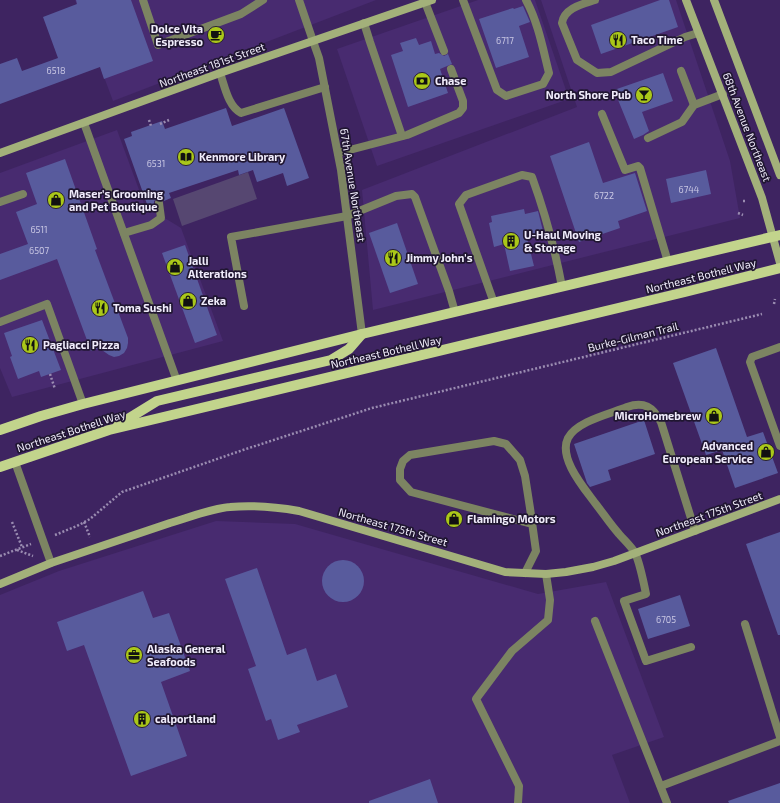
<svg xmlns="http://www.w3.org/2000/svg" width="780" height="803" viewBox="0 0 780 803" font-family="'Exo 2',sans-serif">
	<style>
		.built { fill: #482b70 }
		.green { fill: #564771 }
		.building { fill: #585b9d }
		.lines { fill: none; stroke-linecap: round; stroke-linejoin: round }
		.path { stroke: #9a8cb1; stroke-width: 2.5; stroke-dasharray: 2 2; stroke-linecap: butt }
		.lane { stroke: #7c8462; stroke-width: 8 }
		.street { stroke: #7c8462; stroke-width: 8 }
		.secondary { stroke: #a3b17a; stroke-width: 8 }
		.primary { stroke: #c2d48c; stroke-width: 10 }
		.labels { text-anchor: middle; stroke-width: 3.5; stroke-linejoin: round; paint-order: stroke }
		.number-label { font-size: 9px; fill: #cac8e4 }
		.poi-label { font-size: 11px; font-weight: bold; fill: #f0ecfb; stroke: #201631; text-anchor: start }
		.street-label { font-size: 11px; fill: #f0ecfb; stroke: #201631 }
	</style>
	<rect width="100%" height="100%" fill="#3e2461"/>
	<g class="built">
		<polygon points="75,0 376,0 113,101"/>
		<polygon points="478,0 535,0 569,99 377,166 337,49"/>
		<polygon points="541,0 676,0 730,161 740,218 373,310 362,190 577,107"/>
		<polygon points="117,130 145,206 181,228 223,341 12,397 0,368 0,173"/>
		<polygon points="216,521 295,524 538,594 606,582 664,737 612,755 630,803 0,803 0,595 59,571"/>
	</g>
	<polygon class="green" points="248,172 257,199 182,226 173,199"/>
	<g class="building">
		<polygon points="76,0 131,0 153,61 104,79 100,67 0,104 0,64 17,58 22,71 58,58 43,17 77,4"/>
		<polygon points="660,0 669,0 678,27 601,54 591,25"/>
		<polygon points="523,6 530,22 519,26 529,57 496,68 479,19 513,8 514,9"/>
		<polygon points="416,38 419,45 431,41 435,54 439,53 444,56 448,54 452,64 440,69 448,93 408,107 391,55 403,51 400,43"/>
		<polygon points="663,73 673,101 642,112 649,131 643,135 634,139 614,90"/>
		<polygon points="226,108 232,126 284,108 309,178 287,186 283,173 257,182 253,170 239,175 238,170 169,193 171,198 164,201 161,198 158,198 154,201 154,205 148,207 124,139 132,136 131,132 162,121 165,129"/>
		<polygon points="589,142 603,183 635,173 647,211 618,221 620,228 579,242 550,156"/>
		<polygon points="65,159 97,249 95,250 128,338 128,343 127,348 124,353 119,356 114,357 109,355 99,348 91,351 57,259 0,280 0,254 28,244 16,212 37,204 26,173"/>
		<polygon points="706,170 711,194 671,203 666,179"/>
		<polygon points="524,209 525,214 538,211 544,235 527,238 534,266 510,271 504,244 494,247 489,223 492,222 491,216"/>
		<polygon points="397,223 418,284 390,293 369,233"/>
		<polygon points="185,245 217,335 195,343 162,253"/>
		<polygon points="42,320 61,370 41,377 39,371 18,379 10,357 12,356 4,333"/>
		<polygon points="716,348 747,437 763,432 778,473 735,488 722,450 706,455 673,363"/>
		<polygon points="644,420 655,454 608,470 611,480 590,487 587,483 574,444"/>
		<polygon points="780,532 780,635 778,635 746,544"/>
		<circle cx="343" cy="581" r="21"/>
		<polygon points="257,568 287,655 306,648 317,681 336,674 348,707 297,725 300,732 278,740 271,719 266,721 248,669 256,666 225,579"/>
		<polygon points="143,591 153,618 169,613 190,671 161,682 187,756 131,776 84,645 67,651 57,622"/>
		<polygon points="680,595 690,626 648,639 638,609"/>
		<polygon points="430,779 438,803 369,803 369,801"/>
		<polygon points="780,783 780,803 729,803 728,801"/>
	</g>
	<g class="lines">
		<g class="path">
			<polyline points="149,120 151,126"/>
			<polyline points="160,124 169,120"/>
			<polyline points="743,201 747,201"/>
			<polyline points="738,213 743,215"/>
			<polyline points="774,304 775,299"/>
			<polyline points="50,374 55,389"/>
			<polyline points="12,522 22,547"/>
			<polyline points="84,522 90,537"/>
			<polyline points="55,535 77,526 90,519 122,492 243,450 372,408 762,314"/>
			<polyline points="17,550 33,556"/>
			<polyline points="0,556 31,544"/>
		</g>
		<g class="lane">
			<polyline points="143,0 158,45 241,14 263,0"/>
			<polyline points="299,0 313,41"/>
			<path d="M463 0 497 90 506 96 543 84 549 73C543 49 538 22 526 0"/>
			<path d="M595 0C583 4 564 8 562 23L577 60 597 73 611 72 685 37 698 33"/>
			<polyline points="425,2 444,51"/>
			<polyline points="364,23 370,42 402,136"/>
			<polyline points="681,71 694,105"/>
			<path d="M220 73C225 87 228 106 241 113L325 87"/>
			<polyline points="602,114 625,170 638,166 640,168 668,262"/>
			<polyline points="84,123 177,381"/>
			<polyline points="648,138 682,122 694,105 723,94"/>
			<polyline points="338,153 407,135 459,113 463,108 463,101 451,69"/>
			<polyline points="0,202 23,194"/>
			<polyline points="124,233 151,225 161,218 159,203"/>
			<path d="M494 303 459 204 466 195 522 175 532 177C545 213 555 249 562 287"/>
			<polyline points="244,306 231,237 347,216 396,196 412,194 415,197 449,291 455,312"/>
			<polyline points="0,322 47,304 83,404"/>
			<polyline points="780,347 752,357 750,362 780,446"/>
			<polyline points="525,573 536,551 530,508 525,476 520,460 506,444 494,441 410,455 403,461 400,469 400,480 411,492 532,524"/>
			<polyline points="595,621 667,803"/>
			<polyline points="745,624 780,737"/>
			<path d="M691 647 646 661 624 601 646 594C644 584 639 561 635 553 631 546 624 540 619 534 610 524 603 513 595 503 584 488 558 458 568 438 577 421 610 414 627 407 644 401 653 407 661 422L695 531"/>
			<polyline points="661,786 780,741"/>
			<polyline points="518,803 519,786 476,699 512,651 548,620 550,600 546,574"/>
		</g>
		<g class="street">
			<polyline points="313,41 319,58 341,170 362,334"/>
			<polyline points="15,462 51,563"/>
		</g>
		<g class="secondary">
			<polyline points="686,0 762,198 780,263"/>
			<polyline points="714,0 780,175"/>
			<polyline points="0,153 220,73 432,0"/>
			<path d="M0 584 51 563 170 523C187 518 213 508 230 507 253 505 276 507 299 511L505 572 546 574 566 572 593 567 614 561 780 499"/>
		</g>
		<g class="primary">
			<polyline points="118,425 157,401 331,360 349,349 362,334"/>
			<polyline points="0,430 41,416 83,404 362,334 780,235"/>
			<polyline points="0,467 109,430 685,292 780,268"/>
		</g>
	</g>
	<defs>
		<g id="cafe-disc" transform="scale(0.9)"><circle r="9.5" fill="#aac719" stroke="#201631"/><path d="M-5.5-4.5H6V0H3Q3 3.5 0 3.5H-2.5Q-5.5 3.5-5.5 0ZM3-3.2v2h1.7v-2ZM-6 4.5H4V6H-6Z" fill="#111"/></g>
		<g id="restaurant-disc" transform="scale(0.9)"><circle r="9.5" fill="#aac719" stroke="#201631"/><path d="M-5-6h1v4h1v-4h1v4h1v-4h1v5L-1.5 .5V6h-2V.5L-5-1ZM5-6V6H3V1.5H1.5Q1.5-4 5-6Z" fill="#111"/></g>
		<g id="bank-disc" transform="scale(0.9)"><circle r="9.5" fill="#aac719" stroke="#201631"/><path d="M-6-4H6V4H-6ZM0-2.3a2.3 2.3 0 1 0 0 4.6a2.3 2.3 0 1 0 0-4.6Z" fill="#111"/></g>
		<g id="bar-disc" transform="scale(0.9)"><circle r="9.5" fill="#aac719" stroke="#201631"/><path d="M-6-5H6L.8 .8V4.5H3.5V6h-7V4.5H-.8V.8Z" fill="#111"/></g>
		<g id="library-disc" transform="scale(0.9)"><circle r="9.5" fill="#aac719" stroke="#201631"/><path d="M-6-4Q-3-5.5-.7-3.5V5Q-3 3-6 4ZM6-4Q3-5.5 .7-3.5V5Q3 3 6 4Z" fill="#111"/></g>
		<g id="shop-disc" transform="scale(0.9)"><circle r="9.5" fill="#aac719" stroke="#201631"/><path d="M-5-2.5h2.3a2.7 3.5 0 0 1 5.4 0H5L5.5 6h-11ZM-1.5-2.5h3a1.5 2.3 0 0 0-3 0Z" fill="#111"/></g>
		<g id="building-disc" transform="scale(0.9)"><circle r="9.5" fill="#aac719" stroke="#201631"/><path d="M-4-6H4V6H1V3H-1V6H-4ZM-2.5-4.3h1.7v1.8h-1.7ZM.8-4.3h1.7v1.8H.8ZM-2.5-1h1.7V.8h-1.7ZM.8-1h1.7V.8H.8Z" fill="#111"/></g>
		<g id="office-disc" transform="scale(0.9)"><circle r="9.5" fill="#aac719" stroke="#201631"/><path d="M-6-3h4V-5.5h4V-3h4V5H-6ZM-1-4.5V-3h2v-1.5ZM-6 0V1H6V0Z" fill="#111"/></g>
	</defs>
	<g fill-rule="evenodd">
		<use href="#cafe-disc" x="216" y="35"/>
		<use href="#restaurant-disc" x="618" y="40"/>
		<use href="#bank-disc" x="422" y="81"/>
		<use href="#bar-disc" x="644" y="95"/>
		<use href="#library-disc" x="186" y="157"/>
		<use href="#shop-disc" x="56" y="200"/>
		<use href="#building-disc" x="511" y="241"/>
		<use href="#restaurant-disc" x="393" y="258"/>
		<use href="#shop-disc" x="175" y="267"/>
		<use href="#shop-disc" x="188" y="301"/>
		<use href="#restaurant-disc" x="100" y="308"/>
		<use href="#restaurant-disc" x="30" y="345"/>
		<use href="#shop-disc" x="714" y="416"/>
		<use href="#shop-disc" x="766" y="452"/>
		<use href="#shop-disc" x="454" y="519"/>
		<use href="#office-disc" x="134" y="655"/>
		<use href="#building-disc" x="142" y="719"/>
	</g>
	<g class="labels">
		<g class="number-label">
			<text x="505" y="44">6717</text>
			<text x="56" y="74">6518</text>
			<text x="156" y="167">6531</text>
			<text x="689" y="193">6744</text>
			<text x="604" y="199">6722</text>
			<text x="39" y="233">6511</text>
			<text x="39" y="254">6507</text>
			<text x="666" y="623">6705</text>
		</g>
		<g class="poi-label">
			<text x="203" y="33" text-anchor="end">Dolce Vita<tspan x="203" dy="13">Espresso</tspan></text>
			<text x="631" y="44">Taco Time</text>
			<text x="435" y="85">Chase</text>
			<text x="631" y="99" text-anchor="end">North Shore Pub</text>
			<text x="199" y="161">Kenmore Library</text>
			<text x="69" y="198">Maser’s Grooming<tspan x="69" dy="13">and Pet Boutique</tspan></text>
			<text x="524" y="239">U-Haul Moving<tspan x="524" dy="13">&amp; Storage</tspan></text>
			<text x="406" y="262">Jimmy John's</text>
			<text x="188" y="265">Jalli<tspan x="188" dy="13">Alterations</tspan></text>
			<text x="201" y="305">Zeka</text>
			<text x="113" y="312">Toma Sushi</text>
			<text x="43" y="349">Pagliacci Pizza</text>
			<text x="701" y="420" text-anchor="end">MicroHomebrew</text>
			<text x="753" y="450" text-anchor="end">Advanced<tspan x="753" dy="13">European Service</tspan></text>
			<text x="467" y="523">Flamingo Motors</text>
			<text x="147" y="653">Alaska General<tspan x="147" dy="13">Seafoods</tspan></text>
			<text x="155" y="723">calportland</text>
		</g>
		<g class="street-label">
			<text transform="translate(212 65) rotate(-20)" y="4">Northeast 181st Street</text>
			<text transform="translate(747 127) rotate(69)" y="4">68th Avenue Northeast</text>
			<text transform="translate(353 185) rotate(81)" y="4">67th Avenue Northeast</text>
			<text transform="translate(701 276) rotate(-14)" y="4">Northeast Bothell Way</text>
			<text transform="translate(633 337) rotate(-14)" y="4">Burke-Gilman Trail</text>
			<text transform="translate(386 352) rotate(-13)" y="4">Northeast Bothell Way</text>
			<text transform="translate(71 431) rotate(-18)" y="4">Northeast Bothell Way</text>
			<text transform="translate(709 514) rotate(-20)" y="4">Northeast 175th Street</text>
			<text transform="translate(393 527) rotate(16)" y="4">Northeast 175th Street</text>
		</g>
	</g>
</svg>
